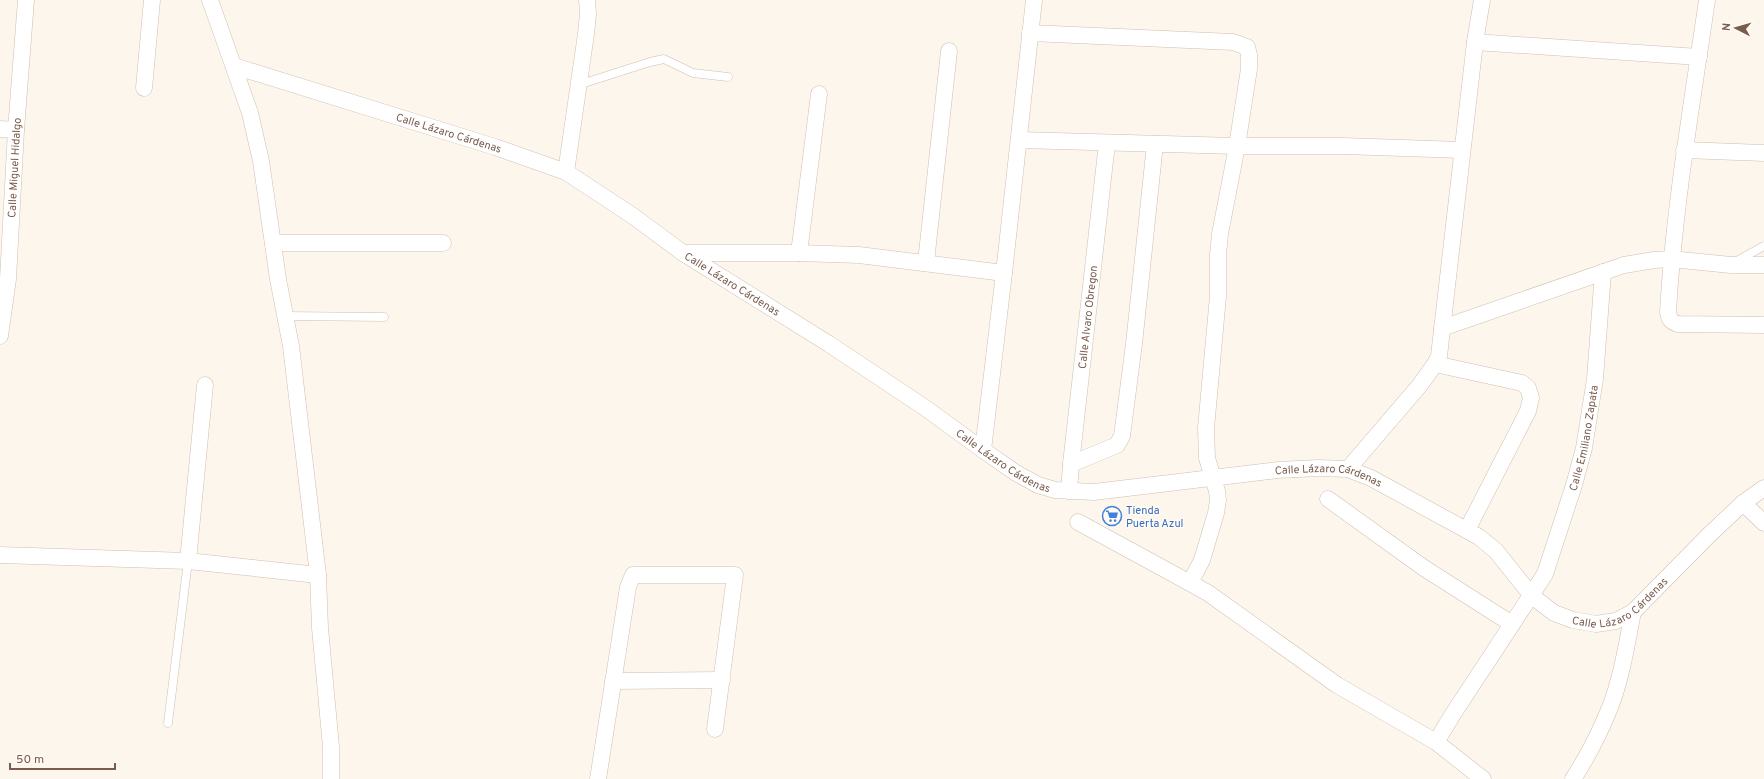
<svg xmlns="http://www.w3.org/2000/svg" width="1764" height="779" viewBox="0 0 1764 779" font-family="Overpass,sans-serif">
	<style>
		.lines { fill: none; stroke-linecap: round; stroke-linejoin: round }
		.service-casing { stroke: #d1beb0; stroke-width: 9 }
		.minor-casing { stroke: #d1beb0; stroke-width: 17 }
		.service { stroke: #fff; stroke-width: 8 }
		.minor { stroke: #fff; stroke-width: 16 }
		.labels { text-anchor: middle; stroke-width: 3; stroke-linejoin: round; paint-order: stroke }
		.street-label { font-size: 11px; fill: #7a5c4d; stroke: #fffaf3 }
		.shop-label { font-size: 11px; fill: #366cbe; stroke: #fffaf3; text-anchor: start }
	</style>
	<rect width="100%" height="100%" fill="#fdf6ec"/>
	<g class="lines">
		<g class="service-casing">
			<g id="service">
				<polyline points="578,85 650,62 664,59 693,73 728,77"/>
				<polyline points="1735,262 1764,246"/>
				<polyline points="285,316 384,317"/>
				<polyline points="168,723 188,561"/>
			</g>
		</g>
		<g class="minor-casing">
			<g id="minor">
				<polyline points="210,0 250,113 261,161 278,279 291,346 318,575 320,628 331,747 331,779"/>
				<path d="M1707 0C1692 104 1674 207 1668 312 1669 319 1671 322 1678 324L1764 325"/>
				<polyline points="1030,33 1233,42 1247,47 1249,55 1249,69 1237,146 1220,234 1218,255 1218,296 1206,428 1207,458 1217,491 1218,500 1216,513 1202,560 1190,583 1208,593 1337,685 1436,742 1483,779"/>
				<polyline points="1475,42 1699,57"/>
				<path id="s1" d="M234 66 495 147 566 172 633 216 683 253 829 344 924 407 983 450 1016 473 1038 485 1055 490 1094 492 1278 470 1318 468 1348 469 1371 478 1479 537 1496 551 1532 596 1554 613 1573 620 1596 624 1616 621 1633 612 1709 535 1743 503 1764 488"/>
				<polyline points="144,88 152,0"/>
				<polyline points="0,129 16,130"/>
				<polyline points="1019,140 1237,146 1343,146 1462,150"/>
				<polyline points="1684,150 1764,153"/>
				<polyline points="566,172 586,34 588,14 587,0"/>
				<polyline points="273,243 443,243"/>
				<polyline points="683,253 799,253 859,255 1004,273"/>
				<polyline points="799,253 819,94"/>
				<polyline points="926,262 949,51"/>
				<polyline points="1442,328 1624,265 1654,260 1671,259 1731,265 1764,265"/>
				<path id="s2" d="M0 336 8 279 16 130 26 0"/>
				<polyline points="1435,364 1522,383 1528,388 1531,398 1528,411 1467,530"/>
				<polyline points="983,450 1004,273 1034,0"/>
				<polyline points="1071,464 1117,445 1122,436 1134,344 1155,144"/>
				<polyline points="1348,469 1420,385 1435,364 1439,356 1475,42 1482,0"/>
				<path id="s3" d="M1069 491 1071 464 1107 143"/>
				<polyline points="1328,499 1424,568 1512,624"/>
				<polyline points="1743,503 1764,523"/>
				<polyline points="1078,522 1190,583"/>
				<polyline points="0,555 188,561 318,575"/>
				<polyline points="188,561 205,385"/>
				<polyline points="613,681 722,680"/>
				<path id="s4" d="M1436 742 1453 714 1545 574 1574 485 1584 448 1595 379 1603 272"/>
				<polyline points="598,779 628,587 633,575 735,575 715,729"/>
				<path d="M1573 779C1588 756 1601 730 1611 705 1622 675 1627 643 1633 612"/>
			</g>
		</g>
		<use href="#service" class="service"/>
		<use href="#minor" class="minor"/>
	</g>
	<defs>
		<g id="supermarket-ring" transform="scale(1)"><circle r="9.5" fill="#fffaf3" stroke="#3f7fe0" stroke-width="1.5"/><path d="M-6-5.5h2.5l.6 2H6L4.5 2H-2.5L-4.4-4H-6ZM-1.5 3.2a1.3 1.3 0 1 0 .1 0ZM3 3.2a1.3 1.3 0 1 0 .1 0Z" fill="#3f7fe0"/></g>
	</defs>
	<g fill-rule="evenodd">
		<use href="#supermarket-ring" x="1112" y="516"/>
	</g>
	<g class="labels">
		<g class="street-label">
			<text dy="4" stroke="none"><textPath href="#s1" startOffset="225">Calle Lázaro Cárdenas</textPath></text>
			<text dy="4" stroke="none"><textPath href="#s2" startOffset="169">Calle Miguel Hidalgo</textPath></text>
			<text dy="4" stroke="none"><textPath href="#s1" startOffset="549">Calle Lázaro Cárdenas</textPath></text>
			<text dy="4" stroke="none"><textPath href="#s3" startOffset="175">Calle Alvaro Obregon</textPath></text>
			<text dy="4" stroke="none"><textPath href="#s4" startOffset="342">Calle Emiliano Zapata</textPath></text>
			<text dy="4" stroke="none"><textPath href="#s1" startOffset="873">Calle Lázaro Cárdenas</textPath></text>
			<text dy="4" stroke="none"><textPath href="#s1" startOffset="1209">Calle Lázaro Cárdenas</textPath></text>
			<text dy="4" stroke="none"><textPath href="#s1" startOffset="1557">Calle Lázaro Cárdenas</textPath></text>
		</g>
		<g class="shop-label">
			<text x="1126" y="514">Tienda<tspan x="1126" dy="13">Puerta Azul</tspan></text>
		</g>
	</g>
	<g transform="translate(1736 28) rotate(276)" stroke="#fffaf3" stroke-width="3" paint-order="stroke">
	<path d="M0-3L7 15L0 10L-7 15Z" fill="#7a5c4d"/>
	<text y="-6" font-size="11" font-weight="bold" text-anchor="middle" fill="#7a5c4d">N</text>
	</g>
	<path d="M10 763v6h105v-6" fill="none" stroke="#7a5c4d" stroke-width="2"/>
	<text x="16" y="763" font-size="12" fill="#7a5c4d" stroke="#fffaf3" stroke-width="3" paint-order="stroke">50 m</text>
</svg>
